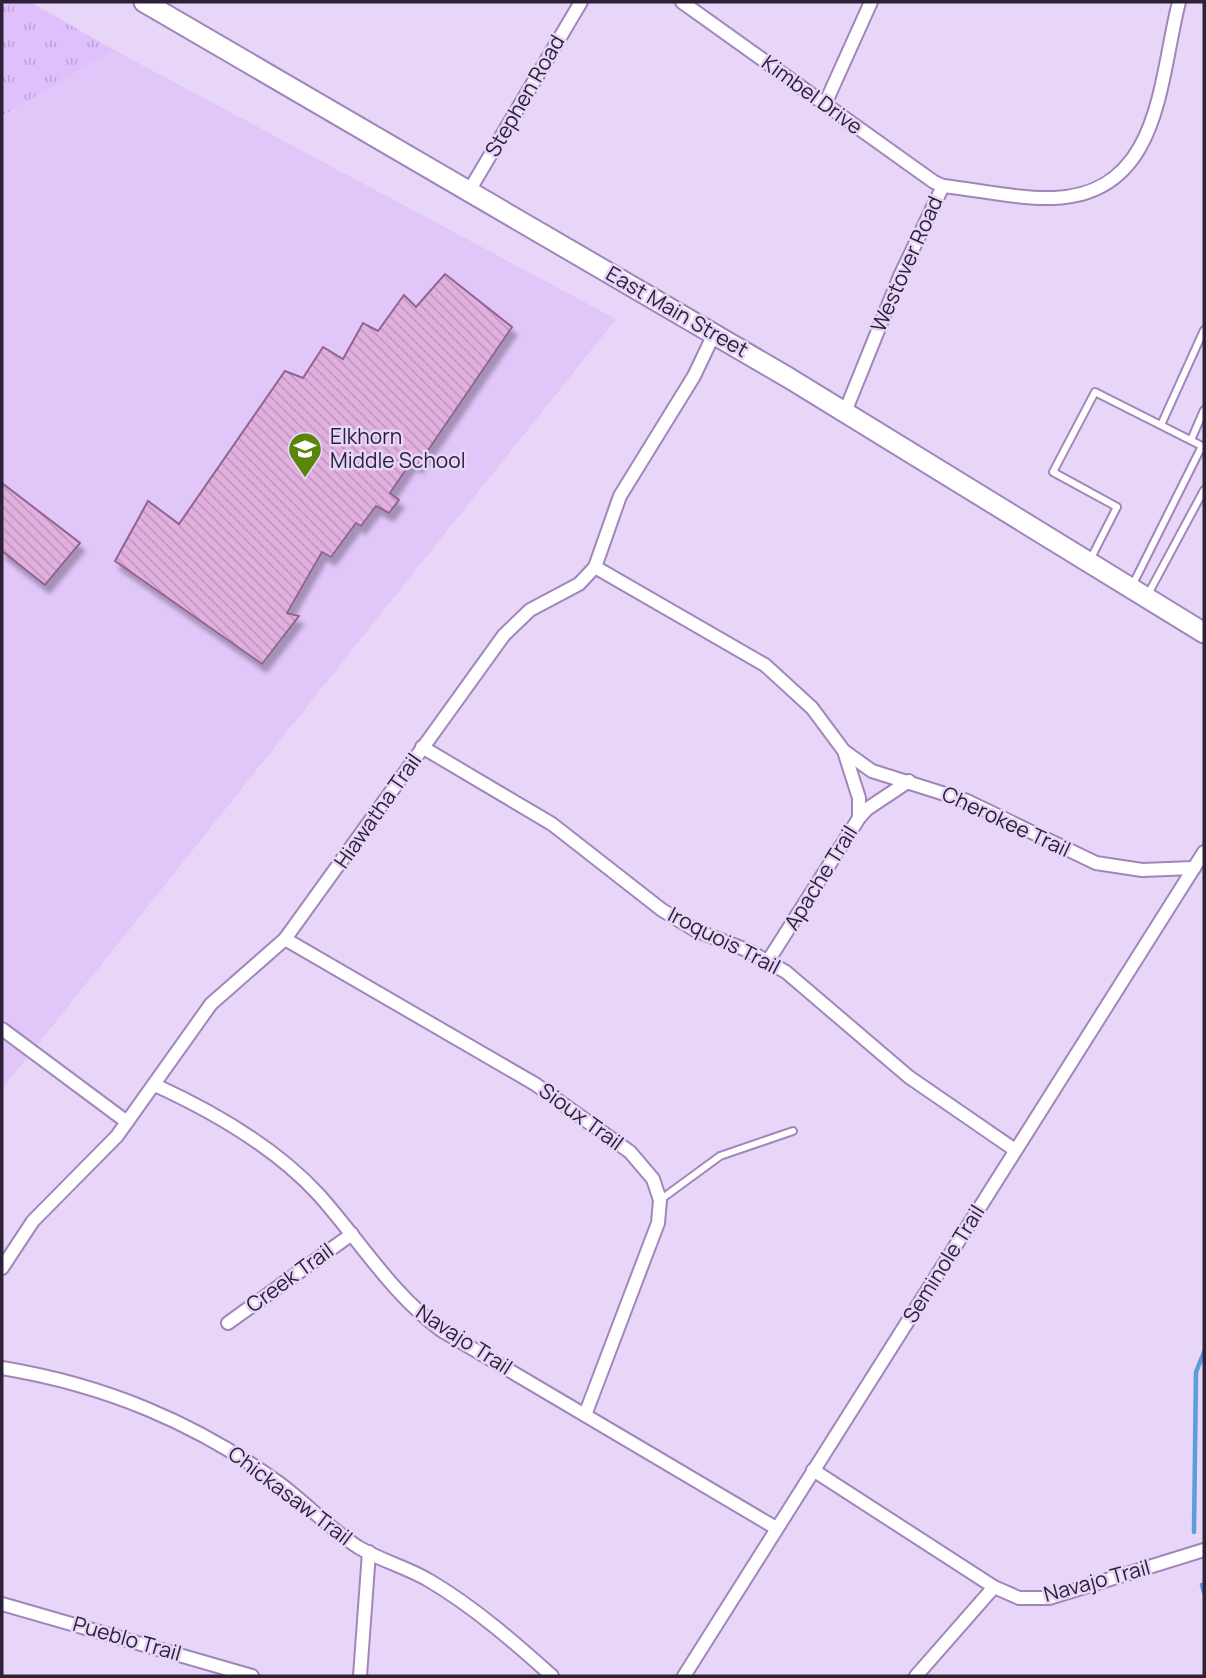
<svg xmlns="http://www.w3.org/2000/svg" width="1206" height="1678" viewBox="0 0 1206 1678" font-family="Manrope,sans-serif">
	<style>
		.built { fill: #e0c6f9 }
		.grass { fill: url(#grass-tufts) }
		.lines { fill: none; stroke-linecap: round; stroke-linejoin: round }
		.stream { stroke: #5c9eda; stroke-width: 4.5 }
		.building { fill: url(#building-back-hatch); stroke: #91648f; stroke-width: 2; filter: url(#shadow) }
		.service-casing { stroke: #a286bb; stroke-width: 10 }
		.minor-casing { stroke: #a286bb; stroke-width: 16 }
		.primary-casing { stroke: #a286bb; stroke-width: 23 }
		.service { stroke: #fff; stroke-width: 6 }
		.minor { stroke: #fff; stroke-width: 12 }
		.primary { stroke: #fff; stroke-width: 19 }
		.labels { text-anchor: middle; stroke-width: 5; stroke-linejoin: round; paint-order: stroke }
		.street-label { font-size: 21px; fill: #2d2137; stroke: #e7d6f8 }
		.poi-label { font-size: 21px; fill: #2d2137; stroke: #e7d6f8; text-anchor: start }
	</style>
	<defs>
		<pattern id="grass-tufts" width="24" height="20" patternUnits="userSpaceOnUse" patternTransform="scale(1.75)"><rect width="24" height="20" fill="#dfc0fc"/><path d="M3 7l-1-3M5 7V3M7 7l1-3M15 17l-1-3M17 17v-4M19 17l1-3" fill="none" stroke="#c0a5d9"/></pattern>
		<pattern id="building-back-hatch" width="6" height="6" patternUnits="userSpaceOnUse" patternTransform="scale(1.75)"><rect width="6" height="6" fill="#e1b0de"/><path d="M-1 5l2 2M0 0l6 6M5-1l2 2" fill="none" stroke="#c197bf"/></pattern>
		<filter id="shadow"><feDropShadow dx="4.5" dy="8" stdDeviation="2" flood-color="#0004"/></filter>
	</defs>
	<rect width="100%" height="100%" fill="#e7d6f8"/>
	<polygon class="built" points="114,50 616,319 2,1089 2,116"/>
	<polygon class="grass" points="2,2 30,2 114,50 2,116"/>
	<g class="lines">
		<g class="stream">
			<polyline points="1194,1532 1196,1372 1204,1352"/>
			<polyline points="1202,1585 1204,1592"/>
		</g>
	</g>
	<g class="building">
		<polygon points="445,274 512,327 418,465 412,461 390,493 399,500 389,513 376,506 361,526 356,523 331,557 322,552 287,613 299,616 262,664 115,561 148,501 179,524 285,371 303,378 323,347 343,359 363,323 378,331 404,295 416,307"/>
		<polygon points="2,483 80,543 45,585 2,551"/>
	</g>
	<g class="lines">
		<g class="service-casing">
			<g id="service">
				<polyline points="1161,425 1204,330"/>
				<polyline points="1191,440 1204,410"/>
				<polyline points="1090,560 1117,507 1053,472 1095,392 1202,446 1132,586"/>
				<polyline points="1147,596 1204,490"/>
				<polyline points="660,1200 720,1156 793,1131"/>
			</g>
		</g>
		<g class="minor-casing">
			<g id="minor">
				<path d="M682 2 934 182 943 186C979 190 1018 199 1054 198 1161 194 1159 80 1179 2"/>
				<polyline points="825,104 871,2"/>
				<polyline points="469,191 581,2"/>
				<polyline points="845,412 900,276 943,186"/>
				<polyline points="595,567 765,665 812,708 844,751 872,771 967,801 1096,863 1142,870 1194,868"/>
				<polyline points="422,747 552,824 662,910 695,930 749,951 786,972 909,1077 1015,1150"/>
				<polyline points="859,818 867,809 909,781"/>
				<polyline points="285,939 535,1084 630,1152 653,1179 660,1200 658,1223 585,1415"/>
				<polyline points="768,961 859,818 859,798 844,751"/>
				<polyline points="2,1029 127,1122"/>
				<path d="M155 1085C214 1112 275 1147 319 1195 360 1241 391 1293 441 1330L776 1528"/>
				<polyline points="2,1268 33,1221 117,1136 211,1004 285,939 504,635 530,610 579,584 595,567 620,496 694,376 714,334"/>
				<polyline points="228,1323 352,1234"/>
				<path d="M2 1368C105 1385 194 1422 279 1483 306 1503 330 1529 358 1547 381 1561 407 1567 430 1581 474 1607 514 1642 552 1676"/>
				<polyline points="813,1470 994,1587 1019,1598 1049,1598 1204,1550"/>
				<polyline points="2,1604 252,1676"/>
				<polyline points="360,1676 369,1552"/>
				<polyline points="684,1676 1204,852"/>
				<polyline points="916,1676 994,1587"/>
			</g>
		</g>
		<g class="primary-casing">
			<polyline id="primary" points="144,2 789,378 1204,633"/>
		</g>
		<use href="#service" class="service"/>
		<use href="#minor" class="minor"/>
		<use href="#primary" class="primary"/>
	</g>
	<defs>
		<g id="school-pin" transform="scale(1.75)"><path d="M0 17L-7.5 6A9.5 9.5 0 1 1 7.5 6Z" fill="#5c8408" stroke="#e7d6f8"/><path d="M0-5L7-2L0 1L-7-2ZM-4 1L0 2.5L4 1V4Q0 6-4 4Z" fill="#fff"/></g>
	</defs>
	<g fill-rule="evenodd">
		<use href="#school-pin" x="305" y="449"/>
	</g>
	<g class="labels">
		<g class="street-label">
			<text transform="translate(812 95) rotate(36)" y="7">Kimbel Drive</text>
			<text transform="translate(525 96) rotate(-60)" y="7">Stephen Road</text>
			<text transform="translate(907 264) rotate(-66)" y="7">Westover Road</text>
			<text transform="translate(677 312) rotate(30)" y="7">East Main Street</text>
			<text transform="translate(378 811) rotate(-55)" y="7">Hiawatha Trail</text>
			<text transform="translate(1006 822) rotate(25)" y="7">Cherokee Trail</text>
			<text transform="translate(821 878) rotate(-58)" y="7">Apache Trail</text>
			<text transform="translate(724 941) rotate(27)" y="7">Iroquois Trail</text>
			<text transform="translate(581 1117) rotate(36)" y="7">Sioux Trail</text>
			<text transform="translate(944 1264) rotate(-58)" y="7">Seminole Trail</text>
			<text transform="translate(290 1278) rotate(-36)" y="7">Creek Trail</text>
			<text transform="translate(464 1340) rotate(33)" y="7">Navajo Trail</text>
			<text transform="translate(290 1496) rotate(37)" y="7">Chickasaw Trail</text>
			<text transform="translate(1097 1581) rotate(-15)" y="7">Navajo Trail</text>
			<text transform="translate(127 1639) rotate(16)" y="7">Pueblo Trail</text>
		</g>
		<g class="poi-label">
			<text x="330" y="444">Elkhorn<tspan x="330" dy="24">Middle School</tspan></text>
		</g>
	</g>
	<rect width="1206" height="1678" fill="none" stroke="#2d2137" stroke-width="7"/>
</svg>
